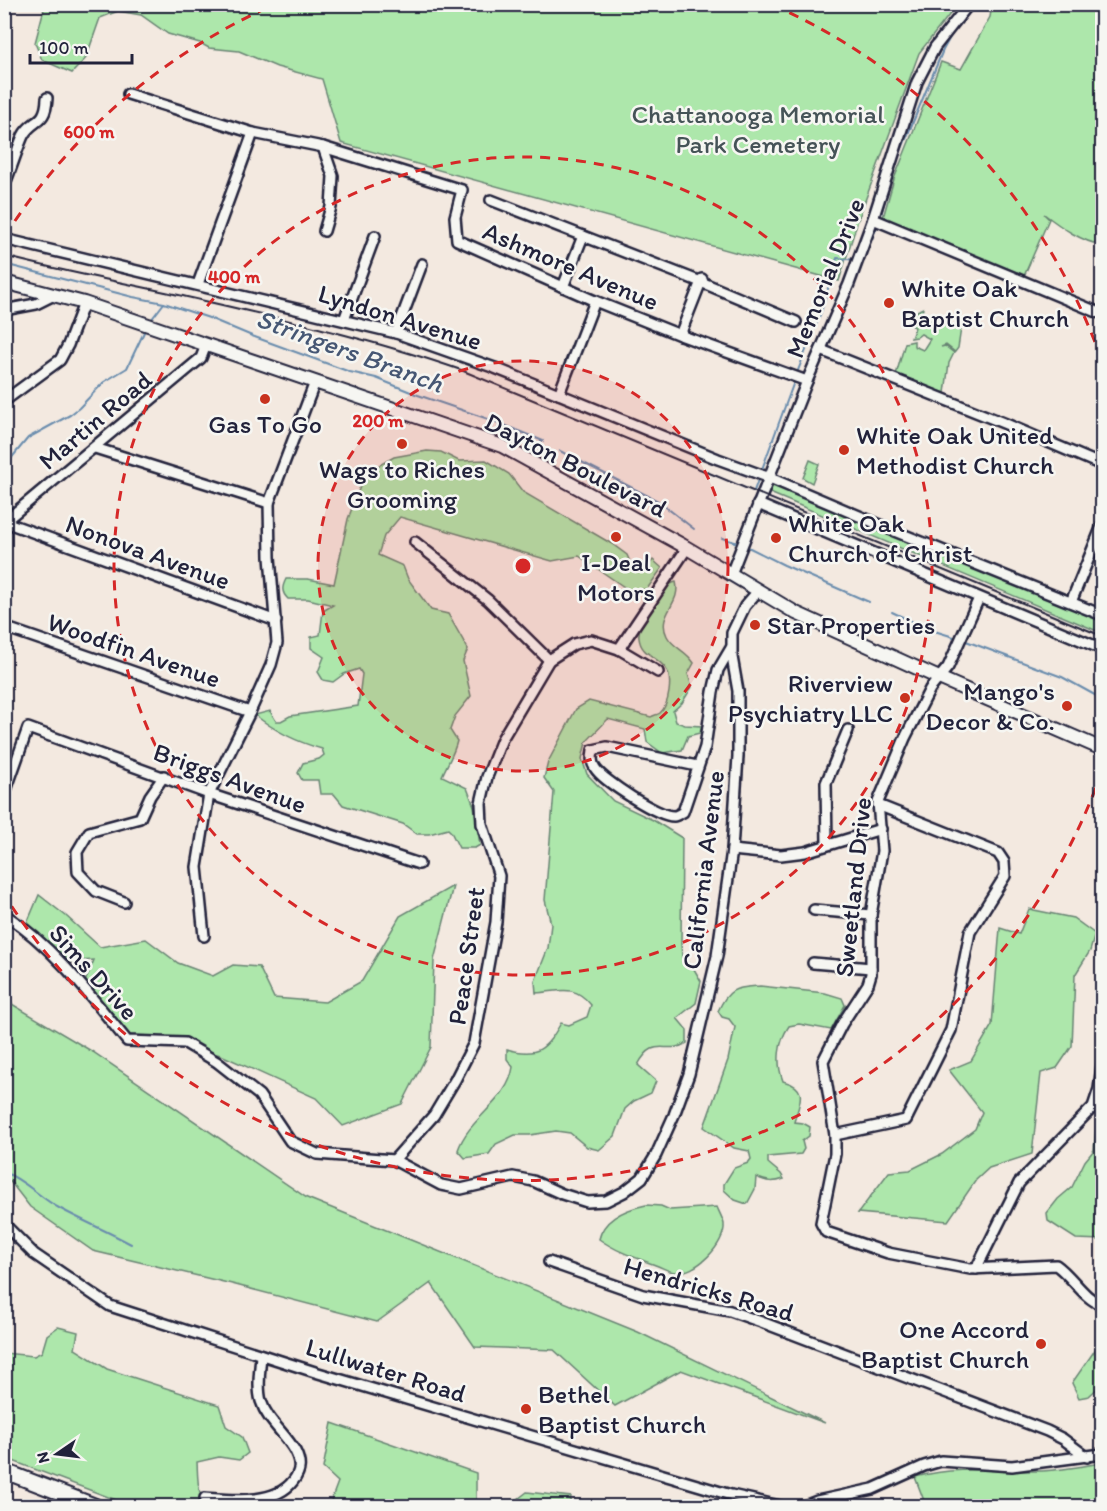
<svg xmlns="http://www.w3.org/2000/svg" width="1107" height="1511" viewBox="0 0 1107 1511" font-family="Itim,sans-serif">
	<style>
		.green { fill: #ade7ab; stroke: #688473; stroke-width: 1.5 }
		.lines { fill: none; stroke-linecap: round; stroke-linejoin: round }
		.stream { stroke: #698cad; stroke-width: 2 }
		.minor-casing { stroke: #22223b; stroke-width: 14 }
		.major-casing { stroke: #22223b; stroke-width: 16 }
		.highway-casing { stroke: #22223b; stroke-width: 18 }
		.minor { stroke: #f6f6f2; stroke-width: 9 }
		.major { stroke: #f6f6f2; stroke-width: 12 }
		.highway { stroke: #f6f6f2; stroke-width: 14 }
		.rail { stroke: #22223b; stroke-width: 2 }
		.ring { fill: none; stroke: #d62828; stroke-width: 3; stroke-dasharray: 10 8 }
		.poi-dot { fill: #c8321e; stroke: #f6f6f2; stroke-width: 2 }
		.labels { text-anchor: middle; stroke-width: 5; stroke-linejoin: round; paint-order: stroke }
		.park-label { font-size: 26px; fill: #455357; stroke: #f6f6f2 }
		.street-label { font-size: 26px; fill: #22223b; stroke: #f6f6f2 }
		.poi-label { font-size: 26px; fill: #22223b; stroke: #f6f6f2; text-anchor: start }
		.water-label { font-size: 27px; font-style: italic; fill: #465774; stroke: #f6f6f2 }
		.centre { fill: #d62828; stroke: #f6f6f2; stroke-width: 3 }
		.ring-label { font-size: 18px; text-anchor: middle; font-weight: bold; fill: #d62828; stroke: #f6f6f2; stroke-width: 5; stroke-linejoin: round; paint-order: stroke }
	</style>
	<rect width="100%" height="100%" fill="#f3e9e0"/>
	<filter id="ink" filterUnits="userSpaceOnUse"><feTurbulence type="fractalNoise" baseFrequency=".0167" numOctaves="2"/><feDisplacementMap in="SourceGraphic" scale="12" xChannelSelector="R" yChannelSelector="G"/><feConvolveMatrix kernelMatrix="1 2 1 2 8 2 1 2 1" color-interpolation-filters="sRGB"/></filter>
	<g filter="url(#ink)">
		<g class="green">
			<polygon points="45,5 45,4 957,5 919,53 858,220 839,281 341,143 322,79 277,67 239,51 209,48 200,43 168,34 141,15 118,11 100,18 86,58 72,73 42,60 35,43"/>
			<path d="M992 5H1102V245C1082 242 1061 227 1044 214L1049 219 1024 276 1020 277 882 221 894 179 941 62 961 69 990 17Z"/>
			<path d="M923 308 922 314 926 319 961 328 958 348 955 352 946 345 941 347 945 346 954 353 949 363 945 393 896 375 905 343 914 341V346L923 350 930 339 921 334 917 337 911 338 915 327 909 324C912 315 914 312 923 308Z"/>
			<path d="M427 451 441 452 459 461 486 460 509 474 523 492 612 544 627 555 634 571 646 568 653 560 662 568 647 589 630 591 579 556 552 561 400 517 384 536 378 555 403 566 408 579 431 610 448 614 468 649 463 661 471 696 455 716 450 730 457 741C454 754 447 764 442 776L467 788 474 806 480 845 475 848H459L451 832 448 829 429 834H417L403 824 343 805 334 794H320L318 780H302L298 773 303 763 319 759 324 755 322 749C297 742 276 732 255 715L270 711 276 721H281L290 716 358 706 362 674 359 669 344 674 333 682 323 680 318 672 324 657 311 648V637L320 635 323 611 333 605 308 599H288C281 592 282 587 286 579H308L334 584 348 519 365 473 394 457Z"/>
			<polygon points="810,460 819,464 812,483 803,478"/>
			<polygon points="773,484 1102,621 1102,633 770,493"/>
			<path d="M676 582C682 604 656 614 667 636 673 648 686 650 694 663L688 674 692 687 682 703 673 711 676 722 685 725 702 726 700 733 688 736 682 750 662 753 647 742 645 729 608 719 586 742 582 759 587 774 613 801 653 820 682 838 681 944 682 957 694 969 701 981 696 1003 677 1018 687 1030V1043C665 1056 655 1034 638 1065L656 1081 651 1093 634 1101 625 1109 615 1136 599 1150 587 1147 570 1133 556 1131 530 1135H515L496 1144 489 1154 465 1158 458 1150C469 1117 508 1102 513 1067L507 1059V1049C538 1058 546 1049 561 1023L569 1025 587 1017 591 1005C574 983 559 992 536 993L535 981 548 948 551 924 545 900 554 792 544 778 548 762 576 709 589 701 651 717C654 715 657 715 660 713 669 705 673 679 666 669 657 656 641 655 639 638 637 626 649 614 655 605 661 596 665 584 676 582Z"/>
			<polygon points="453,886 434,960 431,1047 402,1104 343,1126 316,1098 221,1055 130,1035 85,982 94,960 62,962 25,928 39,895 66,916 100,947 146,939 178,963 213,976 233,965 259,967 274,998 325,1002 362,981 400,916"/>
			<polygon points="1029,909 1073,918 1095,934 1090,951 1075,975 1072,1046 1057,1068 1041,1073 1032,1154 989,1168 976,1180 948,1221 858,1213 889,1172 910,1170 942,1154 975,1129 982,1112 949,1070 971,1061 992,1025 1000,928 1019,934"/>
			<path d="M760 986 825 993 842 998 845 1005 831 1030 799 1024 789 1026C778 1042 776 1063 783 1081 809 1088 800 1101 794 1122L803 1123 810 1127 809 1136 802 1141 804 1149 801 1154 768 1157V1163L781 1174 784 1179C773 1183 767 1182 756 1177L755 1189 747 1204 735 1200 724 1190V1184L734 1168 748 1163 751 1159 749 1151 734 1148 704 1127 728 1060 735 1027 729 1019 722 1017 718 1011C729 987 736 988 760 986Z"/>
			<polygon points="5,1000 93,1052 307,1198 638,1332 825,1423 681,1370 615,1406 554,1350 475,1347 431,1283 377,1322 232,1284 93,1251 30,1207 5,1175"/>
			<polygon points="1102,1098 1102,1240 1076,1239 1048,1221 1047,1213 1058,1199 1072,1187 1085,1161 1094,1150 1097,1117"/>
			<path d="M646 1205 661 1206 670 1210 717 1207C719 1212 723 1219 724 1224 726 1244 695 1275 675 1272 670 1272 663 1268 658 1266 637 1258 617 1252 599 1239 604 1217 627 1209 646 1205Z"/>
			<path d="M58 1327 78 1332 75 1349 107 1369 219 1405 226 1426 242 1437 248 1453 239 1460 219 1457 197 1462C198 1477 196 1501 212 1506H132L5 1458 4 1353 34 1356 42 1352 47 1335Z"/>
			<polygon points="1102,1340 1102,1384 1089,1396 1079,1398 1072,1383"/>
			<polygon points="332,1423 476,1473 476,1502 480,1506 329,1506 338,1482 323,1468"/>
			<path d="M1102 1463V1506H926L915 1477C959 1466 993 1471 1037 1471 1058 1471 1081 1466 1102 1463Z"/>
			<polygon points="527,1492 571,1497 569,1506 509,1506"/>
		</g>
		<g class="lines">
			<g class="stream">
				<polyline points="893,170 943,50 953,32"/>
				<polyline points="880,219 889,184"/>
				<polyline points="865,255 878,224"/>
				<polyline points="4,264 133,297 164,303 209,318 252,336 350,372 376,378 418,395 494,421 543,441"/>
				<polyline points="151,320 164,303"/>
				<polyline points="797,373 821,312 837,258 856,260"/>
				<polyline points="560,451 658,501 694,529"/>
				<polyline points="4,467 28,438 70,415 79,408 104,382 127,368 145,330"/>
				<polyline points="761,472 795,379"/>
				<polyline points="754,491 759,477"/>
				<polyline points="722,538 741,544"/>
				<polyline points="746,546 784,565 869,602"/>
				<polyline points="892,612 928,629 957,638"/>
				<polyline points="966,641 1062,677 1102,699"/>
				<path d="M4 1172C25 1180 40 1198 59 1208 83 1221 107 1231 131 1244"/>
			</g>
			<g class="minor-casing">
				<g id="minor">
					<polyline points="128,94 253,133 323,147 462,190 455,217 457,240 595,301 680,335 807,381"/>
					<polyline points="323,147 333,176 331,207 324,231"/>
					<path d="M4 186C11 170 16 152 23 136 32 118 46 126 47 98"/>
					<polyline points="491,200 701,282 796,322"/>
					<polyline points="873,219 1102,314"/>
					<polyline points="4,239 396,333 495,368 718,459 770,478 892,530 1102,615"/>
					<polyline points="198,284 253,133"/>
					<polyline points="563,287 583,236"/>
					<polyline points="4,310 36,304 52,296"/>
					<polyline points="344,320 375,236"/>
					<polyline points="396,333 422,264"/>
					<polyline points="680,335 702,279"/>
					<polyline points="821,350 1006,424 1102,465"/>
					<polyline points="559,394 595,301"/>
					<polyline points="4,401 60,360 68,345 84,303"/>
					<polyline points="95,448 269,503"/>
					<polyline points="758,504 1102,649"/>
					<polyline points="4,522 201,358 206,345"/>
					<polyline points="5,522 276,621"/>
					<polyline points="415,542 488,600 549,660"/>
					<polyline points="731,574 807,381 849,284 873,219 917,82 935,47 969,4"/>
					<path d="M979 598 948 667 930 689 905 738 878 802 882 851 871 915V974L868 984 842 1024 823 1061 835 1135V1154L821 1223 826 1232 888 1253 970 1269 1056 1265C1073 1277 1083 1298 1102 1305"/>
					<polyline points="1071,602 1102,526"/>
					<polyline points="4,627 250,712"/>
					<polyline points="619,649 658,672"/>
					<path d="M697 766 607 747 593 750C592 757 591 762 595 768 603 781 659 817 674 816 676 816 681 813 683 812L705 747 713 692 718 670 731 648"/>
					<polyline points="4,796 28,728 209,794 419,864"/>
					<polyline points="827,844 826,783 848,730"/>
					<polyline points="732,850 781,855 805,852 881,829"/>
					<polyline points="124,902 96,891 78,872 77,852 89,832 140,818 150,796 164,776"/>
					<polyline points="814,910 871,915"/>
					<path d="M4 914C55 948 89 994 127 1041L185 1043 217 1062 259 1095 290 1141 317 1154 394 1160 441 1185 461 1189 513 1177 533 1181 562 1194 587 1202 606 1201 624 1192 642 1178 656 1155 674 1115 689 1074 717 956 732 850 738 756V691L732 657V633L745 606 758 591"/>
					<polyline points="204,936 197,867 209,794 250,712 271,665 277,643 270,557 269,503 315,382"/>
					<polyline points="813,963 871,968"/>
					<polyline points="835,1135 906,1120 951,1030 970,932 1005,876 1004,862 998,853 878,805"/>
					<polyline points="394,1160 434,1115 455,1080 474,1043 496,922 499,876 482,824 481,803 487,777 502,739 549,660 574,644 591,640 619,649 687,548"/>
					<polyline points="4,1224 34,1254 110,1306 315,1372 731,1495 780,1506"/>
					<polyline points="549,1262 643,1295 730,1311 764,1323 1047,1431 1063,1439 1087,1457"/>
					<polyline points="976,1269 1019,1183 1093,1107 1099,1089 1102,1066"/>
					<path d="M205 1498C232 1500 275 1505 293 1481 301 1471 301 1463 295 1451 286 1434 267 1421 261 1401 257 1387 260 1370 261 1355"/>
					<polyline points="804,1506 817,1501 873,1489 924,1466 941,1461 1012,1466 1102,1454"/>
				</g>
			</g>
			<g class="major-casing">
				<polyline id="major" points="4,282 84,303 502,446 682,545 796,613 939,678 1102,749"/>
			</g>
			<g class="highway-casing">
				<polyline id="highway" points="4,1471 95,1506"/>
			</g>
			<use href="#minor" class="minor"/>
			<use href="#major" class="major"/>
			<use href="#highway" class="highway"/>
			<path class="rail" d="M4 256C65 272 126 283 187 297 279 318 372 339 461 370L1102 636"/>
		</g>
	</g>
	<circle cx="523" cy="566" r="205" fill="#d62828" fill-opacity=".12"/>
	<g class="ring">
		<circle cx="523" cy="566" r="205"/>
		<circle cx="523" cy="566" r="409"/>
		<path d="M1102 771A614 614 0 0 1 5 896M5 236A614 614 0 0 1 273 5M773 5A614 614 0 0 1 1102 361"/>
	</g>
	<g class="poi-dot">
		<circle cx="889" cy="303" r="6"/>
		<circle cx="265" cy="399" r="6"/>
		<circle cx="402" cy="444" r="6"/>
		<circle cx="844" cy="450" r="6"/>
		<circle cx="616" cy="537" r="6"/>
		<circle cx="776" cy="538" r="6"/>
		<circle cx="755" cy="625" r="6"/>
		<circle cx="905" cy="698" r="6"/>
		<circle cx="1067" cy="706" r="6"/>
		<circle cx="1041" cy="1344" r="6"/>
		<circle cx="526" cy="1409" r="6"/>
	</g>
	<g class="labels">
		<g class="park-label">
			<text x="758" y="123">Chattanooga Memorial<tspan x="758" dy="30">Park Cemetery</tspan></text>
		</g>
		<g class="street-label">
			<text transform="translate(571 266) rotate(23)" y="9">Ashmore Avenue</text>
			<text transform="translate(825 278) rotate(-68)" y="9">Memorial Drive</text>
			<text transform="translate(400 317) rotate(17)" y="9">Lyndon Avenue</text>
			<text transform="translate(95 420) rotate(-40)" y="9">Martin Road</text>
			<text transform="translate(576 465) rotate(27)" y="9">Dayton Boulevard</text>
			<text transform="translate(148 552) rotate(20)" y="9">Nonova Avenue</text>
			<text transform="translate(134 650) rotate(19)" y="9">Woodfin Avenue</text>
			<text transform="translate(230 778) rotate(20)" y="9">Briggs Avenue</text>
			<text transform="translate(703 870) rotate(-83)" y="9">California Avenue</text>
			<text transform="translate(853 887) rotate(-84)" y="9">Sweetland Drive</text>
			<text transform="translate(466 956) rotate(-82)" y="9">Peace Street</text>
			<text transform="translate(94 972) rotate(48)" y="9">Sims Drive</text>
			<text transform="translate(709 1289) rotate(16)" y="9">Hendricks Road</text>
			<text transform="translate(386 1370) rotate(17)" y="9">Lullwater Road</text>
		</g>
		<g class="poi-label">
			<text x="901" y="297">White Oak<tspan x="901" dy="30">Baptist Church</tspan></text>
			<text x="265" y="433" text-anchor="middle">Gas To Go</text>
			<text x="856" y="444">White Oak United<tspan x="856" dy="30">Methodist Church</tspan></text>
			<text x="402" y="478" text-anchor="middle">Wags to Riches<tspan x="402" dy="30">Grooming</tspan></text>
			<text x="788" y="532">White Oak<tspan x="788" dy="30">Church of Christ</tspan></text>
			<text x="616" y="571" text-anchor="middle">I-Deal<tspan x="616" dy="30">Motors</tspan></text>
			<text x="767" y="634">Star Properties</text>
			<text x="893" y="692" text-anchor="end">Riverview<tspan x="893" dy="30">Psychiatry LLC</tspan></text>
			<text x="1055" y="700" text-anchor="end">Mango's<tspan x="1055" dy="30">Decor &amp; Co.</tspan></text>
			<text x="1029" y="1338" text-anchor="end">One Accord<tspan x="1029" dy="30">Baptist Church</tspan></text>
			<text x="538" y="1403">Bethel<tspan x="538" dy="30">Baptist Church</tspan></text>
		</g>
		<g class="water-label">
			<text transform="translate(350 351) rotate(20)" y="9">Stringers Branch</text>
		</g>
	</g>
	<circle cx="523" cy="566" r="9" class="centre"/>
	<g class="ring-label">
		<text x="89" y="138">600 m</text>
		<text x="234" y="283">400 m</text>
		<text x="378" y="427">200 m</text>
	</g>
	<rect width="1107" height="1511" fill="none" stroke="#f6f6f2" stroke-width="24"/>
	<rect x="12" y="12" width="1083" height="1487" fill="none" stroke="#22223b" stroke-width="2" filter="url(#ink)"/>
	<g transform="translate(57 1454) rotate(256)" stroke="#f6f6f2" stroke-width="4.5" paint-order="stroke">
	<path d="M0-4.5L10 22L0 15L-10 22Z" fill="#22223b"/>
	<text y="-9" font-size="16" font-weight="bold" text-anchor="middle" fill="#22223b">N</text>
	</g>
	<path d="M30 54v9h102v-9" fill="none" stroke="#22223b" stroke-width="3"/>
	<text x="39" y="54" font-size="18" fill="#22223b" stroke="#f6f6f2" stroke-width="4.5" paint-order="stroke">100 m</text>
</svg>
